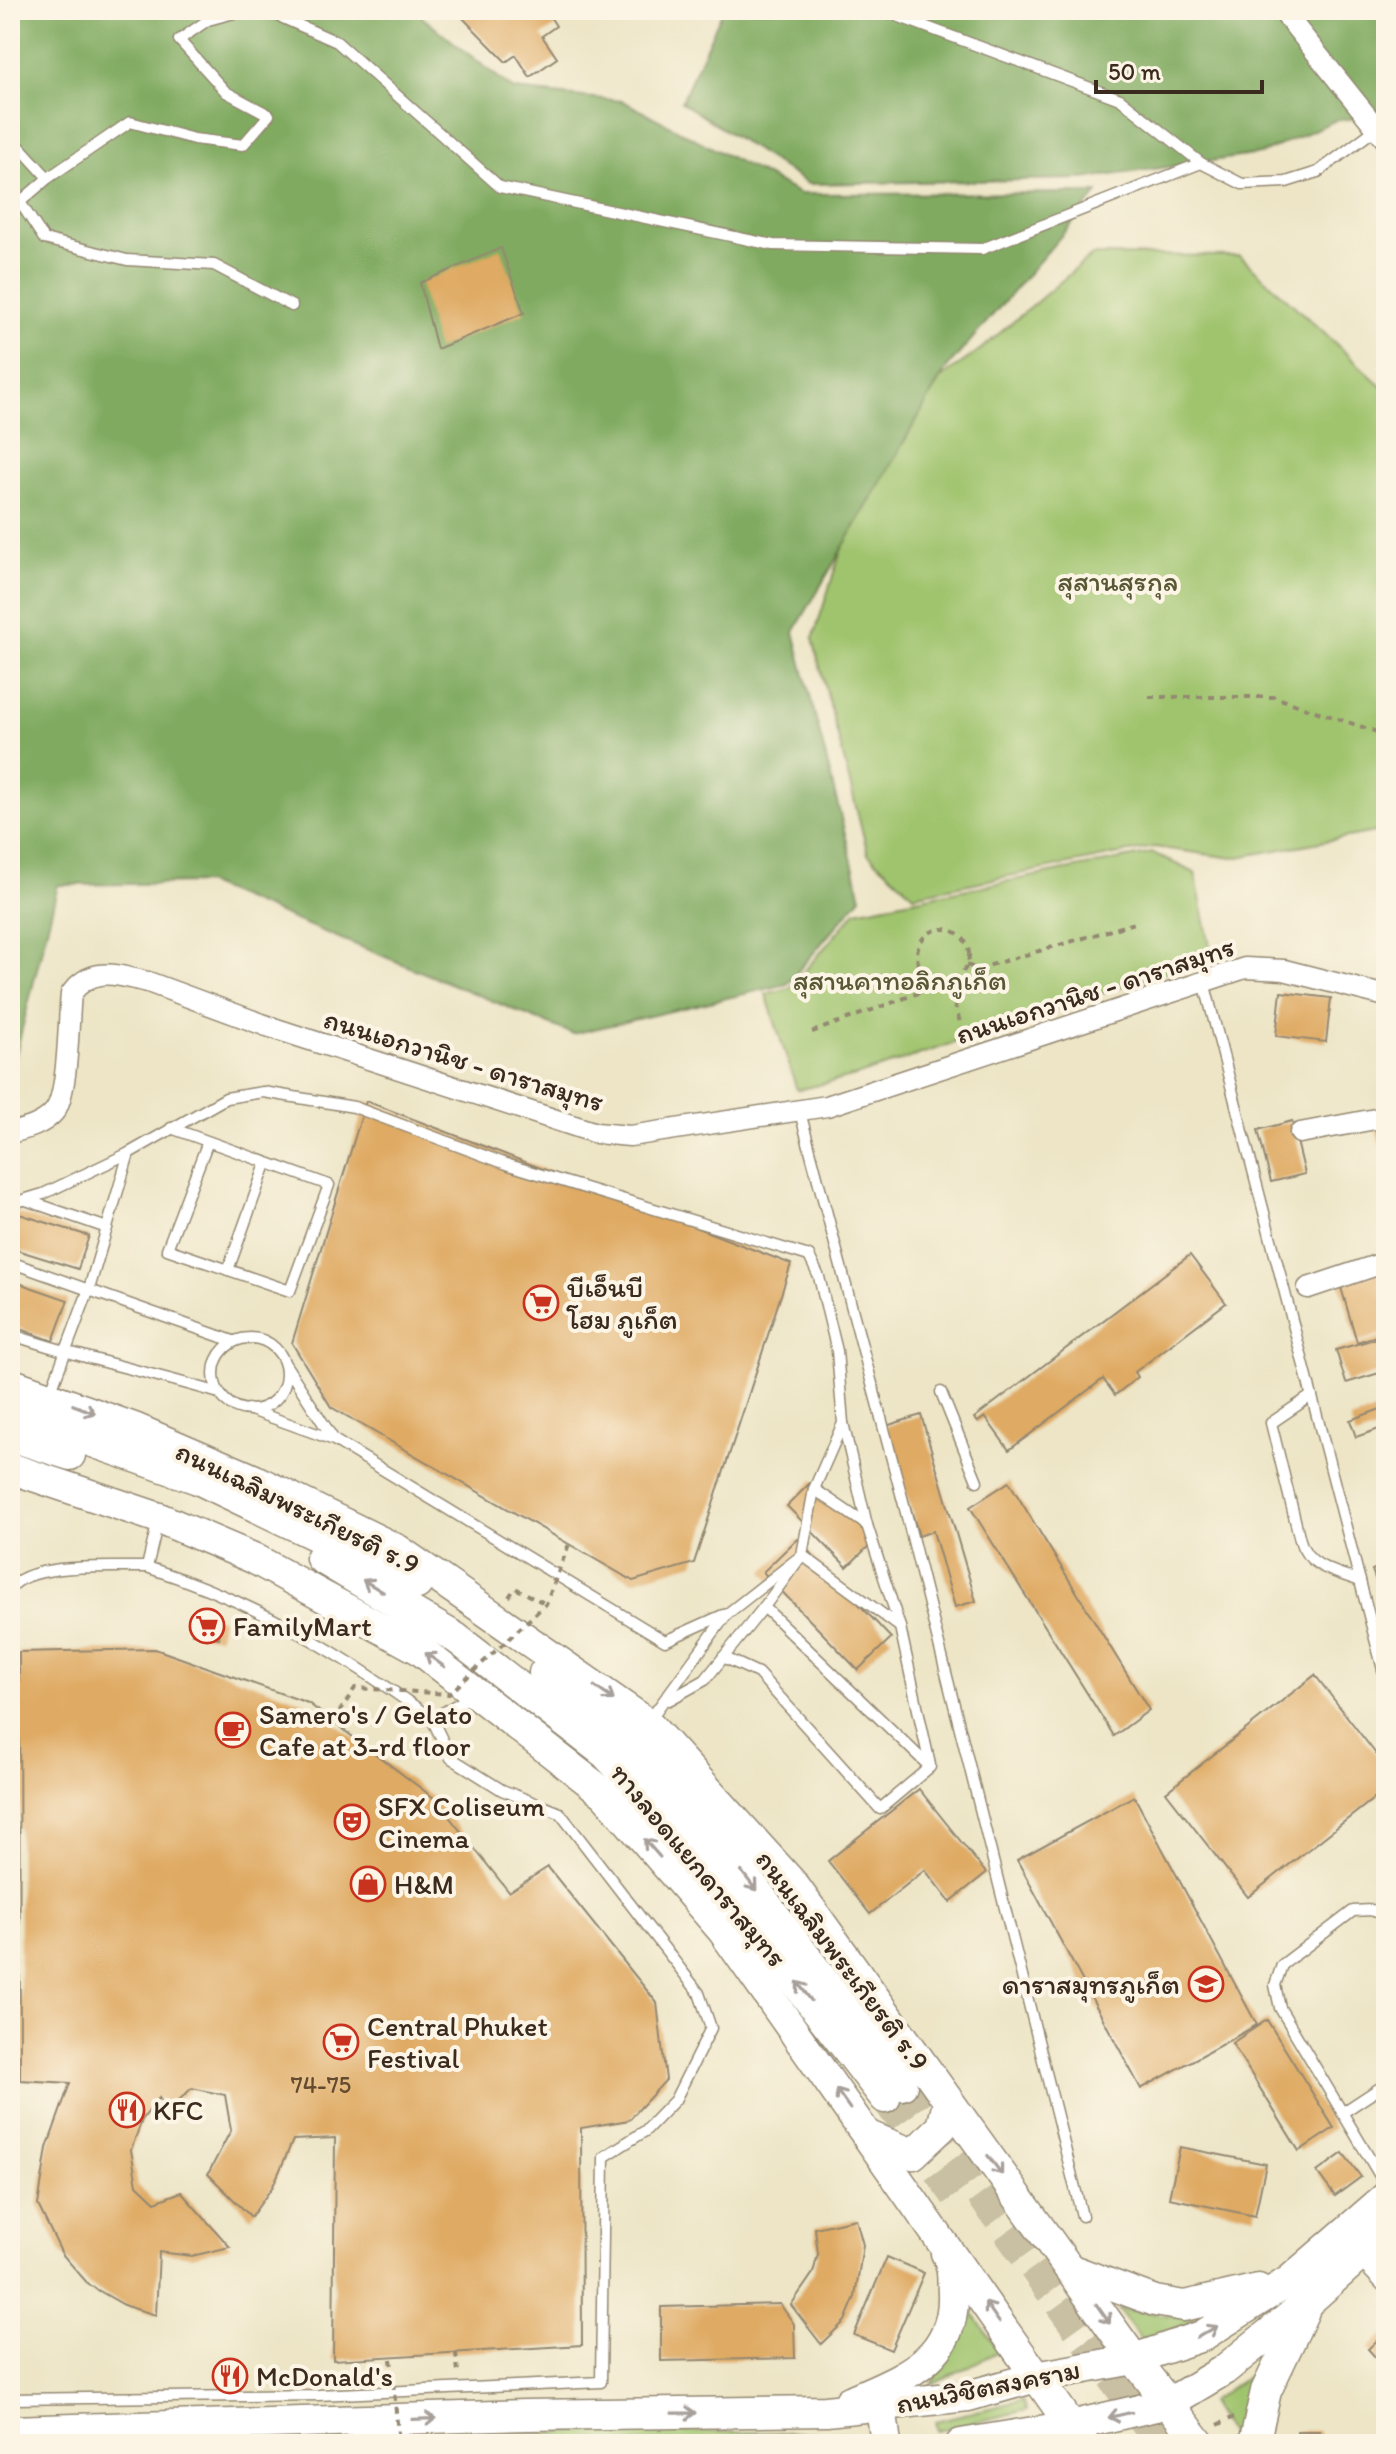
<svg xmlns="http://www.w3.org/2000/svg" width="1396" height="2454" viewBox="0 0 1396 2454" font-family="Itim,'Playpen Sans Thai',sans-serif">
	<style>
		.green { fill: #a0c46e; stroke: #6e7746; stroke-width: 2 }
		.forest { fill: #80aa61; stroke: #5e6a40; stroke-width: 2 }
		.building { fill: #dfaa63 }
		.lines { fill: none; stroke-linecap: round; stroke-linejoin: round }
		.secondary-tunnel { stroke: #c9c0a4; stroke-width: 30; stroke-dasharray: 30 15; stroke-linecap: butt }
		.service-casing { stroke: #948872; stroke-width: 13 }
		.minor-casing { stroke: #948872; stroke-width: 23 }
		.secondary-casing { stroke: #948872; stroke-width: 33 }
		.path { stroke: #948872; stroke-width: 4; stroke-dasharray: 6 6; stroke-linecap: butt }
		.service { stroke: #fff; stroke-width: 10 }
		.minor { stroke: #fff; stroke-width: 20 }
		.secondary { stroke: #fff; stroke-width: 30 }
		.path-bridge { stroke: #948872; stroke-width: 4; stroke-dasharray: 6 6; stroke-linecap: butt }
		.oneway { stroke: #a79f9a }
		.labels { text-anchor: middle; stroke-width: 8; stroke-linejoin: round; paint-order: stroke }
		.number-label { font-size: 24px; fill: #644a2f }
		.park-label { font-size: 28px; fill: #595836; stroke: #fcf5e5 }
		.street-label { font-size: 28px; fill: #3b2a1e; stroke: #fcf5e5 }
		.poi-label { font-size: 28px; fill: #3b2a1e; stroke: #fcf5e5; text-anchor: start }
	</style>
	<rect width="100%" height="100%" fill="#fcf5e5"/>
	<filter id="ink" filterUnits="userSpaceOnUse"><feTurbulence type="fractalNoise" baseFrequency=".0125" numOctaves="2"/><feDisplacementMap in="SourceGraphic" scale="16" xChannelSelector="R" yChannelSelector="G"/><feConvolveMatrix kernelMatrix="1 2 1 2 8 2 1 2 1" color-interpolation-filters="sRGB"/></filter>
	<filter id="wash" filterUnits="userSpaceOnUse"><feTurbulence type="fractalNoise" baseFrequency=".006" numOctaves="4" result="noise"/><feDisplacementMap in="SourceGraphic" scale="32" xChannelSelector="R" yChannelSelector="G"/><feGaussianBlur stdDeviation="1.8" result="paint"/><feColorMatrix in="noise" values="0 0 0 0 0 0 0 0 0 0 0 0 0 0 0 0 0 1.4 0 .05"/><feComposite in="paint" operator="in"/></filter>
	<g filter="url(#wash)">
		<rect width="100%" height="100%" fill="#ede5c6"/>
		<g class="green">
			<polygon points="1092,255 1240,256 1386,390 1386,830 1233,858 1154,847 914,895 868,854 813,639 882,421 981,349"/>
			<polygon points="1153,853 1195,873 1212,956 856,1076 797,1090 766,994 790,988 856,911"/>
			<polygon points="968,2307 999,2351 930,2386 964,2334"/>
			<polygon points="1118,2309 1200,2319 1143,2341"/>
			<polygon points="1276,2357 1249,2444 1236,2444 1210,2402"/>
			<polygon points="1023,2400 1027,2410 937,2431 935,2421"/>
			<polygon points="595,2431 847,2433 847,2443 216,2444"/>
		</g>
		<g class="forest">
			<polygon points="10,10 423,10 422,17 514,90 623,101 800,194 1098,193 946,369 794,632 861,897 787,984 573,1034 205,883 58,885 15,1057 10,1058"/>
			<polygon points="723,10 1386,10 1386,116 1336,120 1260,154 1083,179 808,184 681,102"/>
		</g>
		<g id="blocks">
			<g class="building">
				<polygon points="455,10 551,10 547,12 556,26 542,36 557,58 530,77 516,55 506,62"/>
				<polygon points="501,248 524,313 437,349 420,283"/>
				<polygon points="1281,992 1331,998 1326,1042 1276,1036"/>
				<polygon points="366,1101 791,1264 694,1563 633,1581 331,1407 292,1343"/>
				<polygon points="1292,1121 1305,1174 1271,1182 1258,1130"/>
				<polygon points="1386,1127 1386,1160 1385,1160 1376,1130"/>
				<polygon points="16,1213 89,1236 78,1269 10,1248 10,1226"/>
				<polygon points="1190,1255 1226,1303 1135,1372 1138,1377 1115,1395 1103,1379 1009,1450 985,1417 978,1422 974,1418"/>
				<polygon points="1386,1270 1386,1333 1357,1342 1340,1284"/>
				<polygon points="10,1280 68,1300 53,1341 10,1325"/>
				<polygon points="1385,1336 1386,1371 1346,1383 1336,1350"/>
				<polygon points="1386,1407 1386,1440 1383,1441 1379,1429 1356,1437 1350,1420"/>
				<polygon points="921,1415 976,1601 955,1607 933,1531 919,1536 886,1426"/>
				<polygon points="813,1480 874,1541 847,1567 787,1506"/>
				<polygon points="1009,1482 1149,1710 1114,1736 970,1507"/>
				<polygon points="797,1539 891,1638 858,1670 763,1572"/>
				<polygon points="1386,1564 1386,1598 1383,1599 1372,1570"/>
				<polygon points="196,1615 222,1619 219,1638 192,1634"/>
				<polygon points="155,1649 308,1703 435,1799 509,1892 548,1867 657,2003 666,2080 629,2120 581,2128 582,2345 333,2360 335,2138 293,2140 273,2186 251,2217 208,2174 231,2130 225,2095 192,2088 168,2110 159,2098 142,2120 131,2150 137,2185 155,2202 181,2192 230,2247 192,2256 159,2252 156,2315 126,2306 89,2285 62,2254 38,2205 47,2148 70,2083 20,2080 19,1652"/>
				<polygon points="1315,1675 1386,1767 1386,1789 1248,1897 1166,1792"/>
				<polygon points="919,1789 986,1873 950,1902 925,1870 870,1914 828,1861"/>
				<polygon points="1134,1796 1257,2025 1141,2089 1017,1860"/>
				<polygon points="1267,2020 1334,2128 1299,2151 1232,2043"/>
				<polygon points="1180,2147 1266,2164 1255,2216 1169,2198"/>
				<polygon points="1343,2153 1361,2177 1335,2196 1317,2172"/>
				<polygon points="856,2219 863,2245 855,2297 845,2321 821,2344 791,2305 813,2273 818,2254 815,2228"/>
				<polygon points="887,2257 924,2273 891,2350 854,2335"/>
				<polygon points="780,2304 794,2324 795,2358 661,2361 661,2307"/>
				<polygon points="1386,2332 1386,2369 1368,2349"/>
				<rect x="1297" y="2431" width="22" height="13"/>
			</g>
		</g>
	</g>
	<g filter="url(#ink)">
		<use href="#blocks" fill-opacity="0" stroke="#948872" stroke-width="2"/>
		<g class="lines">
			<g class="secondary-tunnel">
				<polyline points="902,2085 1160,2444"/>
				<polyline points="885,2098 956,2196"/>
			</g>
			<g class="service-casing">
				<g id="service">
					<polyline points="245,10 208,20 179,40 226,92 269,115 243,145 194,139 130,122 48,178 20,202 44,239 127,260 214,265 292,306"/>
					<polyline points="265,10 337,42 500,187 773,245 982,249 1201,163"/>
					<polyline points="881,10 1120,99 1201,163 1242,184 1286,182 1318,172 1377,128"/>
					<polyline points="19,146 48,178"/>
					<polyline points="1204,982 1386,1681"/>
					<polyline points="800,1112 903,1501 1082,2216"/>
					<polyline points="171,1128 329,1185 290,1291 167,1249 207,1144"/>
					<polyline points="26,1200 107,1228"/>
					<polyline points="10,1204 43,1194 129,1153"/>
					<polyline points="10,1262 233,1341"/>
					<polyline points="228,1270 266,1164"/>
					<path d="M10 1334C79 1358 149 1372 219 1393"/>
					<circle cx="250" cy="1374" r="36"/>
					<polyline points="285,1364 334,1440"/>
					<polyline points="941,1392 977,1481"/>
					<polyline points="49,1396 89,1289 129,1153 226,1098 263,1092 354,1107 509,1165 809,1256 819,1277 837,1351 843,1423 814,1489 802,1555 727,1614 648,1722"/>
					<path d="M1311 1396 1271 1423 1300 1540C1307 1567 1336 1572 1360 1581"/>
					<polyline points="248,1409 334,1440 665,1641 723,1615"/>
					<polyline points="843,1423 867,1525 900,1627 930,1765"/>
					<polyline points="814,1489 867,1525"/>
					<path d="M147 1567C257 1603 339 1651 432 1719L473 1695"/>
					<path d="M10 1589C29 1561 114 1568 147 1567L158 1521"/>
					<polyline points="764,1607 802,1555 900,1627"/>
					<polyline points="669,1700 705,1680 764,1607 930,1767 880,1809 758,1673 723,1657"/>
					<polyline points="1386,1916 1371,1910 1353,1911 1282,1965 1275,1985 1280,2008 1386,2186"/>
					<polyline points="1342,2113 1386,2084"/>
					<polyline points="10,2399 318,2395 601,2382 604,2157 645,2131 675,2100 711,2028 699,1993 560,1813 502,1790 451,1758 432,1719"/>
				</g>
			</g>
			<g class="minor-casing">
				<g id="minor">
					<polyline points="1282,10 1386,140"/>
					<path d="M10 1133C26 1129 43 1125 54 1112 69 1094 68 1019 71 994 91 965 118 975 148 982L267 1026 596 1133 630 1136 827 1106 1245 968 1284 970 1386 996"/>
					<polyline points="1300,1133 1386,1117"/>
					<polyline points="1308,1288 1386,1262"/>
					<polyline points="1360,2255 1386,2282"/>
				</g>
			</g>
			<g class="secondary-casing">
				<g id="secondary">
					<polyline points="10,1383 134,1428 255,1480 398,1550 647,1723 792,1883 1134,2359 1200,2444"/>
					<polyline points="10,1413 198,1479 417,1584"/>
					<polyline points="10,1436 70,1455"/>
					<polyline points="10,1468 159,1518 253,1558 419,1649 605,1794 723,1931 1084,2444"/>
					<polyline points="321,1558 456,1638 606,1754 682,1836 885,2098"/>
					<polyline points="544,1673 625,1738 744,1874 902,2085"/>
					<polyline points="871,2137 913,2154 942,2127 948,2103"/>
					<polyline points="1072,2270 1155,2301 1184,2306 1258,2289"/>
					<path d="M850 2401C901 2378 955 2361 953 2294 952 2279 954 2266 946 2253"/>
					<polyline points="881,2406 886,2444"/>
					<polyline points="10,2431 525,2415 826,2411 968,2396 1036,2377 1134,2359 1202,2336 1289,2281 1386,2197"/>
					<polyline points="961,2444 1070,2426 1169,2403 1224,2370 1308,2302 1386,2232"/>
					<polyline points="1254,2444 1266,2391 1304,2311"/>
				</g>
			</g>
			<g class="path">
				<polyline points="1149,697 1274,697 1386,735"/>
				<circle cx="943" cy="955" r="26"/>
				<polyline points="967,965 977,969 1135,923"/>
				<polyline points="947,981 966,1041"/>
				<polyline points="812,1032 924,991 930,977"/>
				<polyline points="509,1597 515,1588 546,1604"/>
				<polyline points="456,2353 458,2372"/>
				<polyline points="1218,2425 1234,2417"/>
			</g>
			<use href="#service" class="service"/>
			<use href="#minor" class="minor"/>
			<use href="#secondary" class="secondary"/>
			<g class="path-bridge">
				<polyline points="333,1722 355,1688 449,1694 546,1604 569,1544"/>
				<polyline points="391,2359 399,2444"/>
			</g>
		</g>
		<defs><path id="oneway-shaft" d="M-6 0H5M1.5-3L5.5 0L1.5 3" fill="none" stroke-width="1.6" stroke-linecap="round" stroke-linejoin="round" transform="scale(2)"/></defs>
		<g class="oneway">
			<use href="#oneway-shaft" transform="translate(84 1409) rotate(21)"/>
			<use href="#oneway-shaft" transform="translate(373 1586) rotate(-149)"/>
			<use href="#oneway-shaft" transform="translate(435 1660) rotate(-144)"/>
			<use href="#oneway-shaft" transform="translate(604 1693) rotate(35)"/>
			<use href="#oneway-shaft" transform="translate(652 1848) rotate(-131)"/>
			<use href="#oneway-shaft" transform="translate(749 1881) rotate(52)"/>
			<use href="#oneway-shaft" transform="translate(804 1991) rotate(-127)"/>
			<use href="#oneway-shaft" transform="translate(843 2099) rotate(-125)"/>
			<use href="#oneway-shaft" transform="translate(995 2165) rotate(53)"/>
			<use href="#oneway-shaft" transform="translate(992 2312) rotate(-125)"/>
			<use href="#oneway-shaft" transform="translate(1103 2314) rotate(55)"/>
			<use href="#oneway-shaft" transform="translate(1207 2332) rotate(-29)"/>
			<use href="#oneway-shaft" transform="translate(684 2413) rotate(-1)"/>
			<use href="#oneway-shaft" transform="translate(1120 2415) rotate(167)"/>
			<use href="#oneway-shaft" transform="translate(424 2419) rotate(-2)"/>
		</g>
	</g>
	<defs>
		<g id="supermarket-ring" transform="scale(1.8)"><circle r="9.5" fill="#fcf5e5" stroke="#c8321e" stroke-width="1.5"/><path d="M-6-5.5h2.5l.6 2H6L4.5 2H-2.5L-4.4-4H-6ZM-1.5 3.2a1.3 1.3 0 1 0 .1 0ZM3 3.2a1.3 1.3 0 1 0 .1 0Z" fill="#c8321e"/></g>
		<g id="cafe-ring" transform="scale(1.8)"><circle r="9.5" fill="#fcf5e5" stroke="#c8321e" stroke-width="1.5"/><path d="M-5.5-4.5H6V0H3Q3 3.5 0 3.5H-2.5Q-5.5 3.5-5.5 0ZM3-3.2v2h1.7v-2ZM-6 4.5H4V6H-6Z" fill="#c8321e"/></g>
		<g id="theatre-ring" transform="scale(1.8)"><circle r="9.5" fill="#fcf5e5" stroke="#c8321e" stroke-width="1.5"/><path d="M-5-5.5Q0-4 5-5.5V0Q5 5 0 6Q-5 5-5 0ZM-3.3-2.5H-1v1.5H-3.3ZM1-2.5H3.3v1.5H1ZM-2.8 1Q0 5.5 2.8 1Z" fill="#c8321e"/></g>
		<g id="shop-ring" transform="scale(1.8)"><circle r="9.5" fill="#fcf5e5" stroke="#c8321e" stroke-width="1.5"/><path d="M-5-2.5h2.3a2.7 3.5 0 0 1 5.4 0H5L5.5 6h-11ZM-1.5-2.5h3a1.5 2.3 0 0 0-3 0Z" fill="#c8321e"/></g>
		<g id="school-ring" transform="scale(1.8)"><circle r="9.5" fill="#fcf5e5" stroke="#c8321e" stroke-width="1.5"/><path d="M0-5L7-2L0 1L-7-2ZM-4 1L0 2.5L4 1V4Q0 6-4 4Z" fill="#c8321e"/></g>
		<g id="restaurant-ring" transform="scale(1.8)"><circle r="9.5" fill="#fcf5e5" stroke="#c8321e" stroke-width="1.5"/><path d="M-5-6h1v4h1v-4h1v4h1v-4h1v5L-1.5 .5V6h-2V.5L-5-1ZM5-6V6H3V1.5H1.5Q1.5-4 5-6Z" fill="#c8321e"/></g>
	</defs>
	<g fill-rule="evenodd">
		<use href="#supermarket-ring" x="541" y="1303"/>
		<use href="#supermarket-ring" x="207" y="1626"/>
		<use href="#cafe-ring" x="233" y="1730"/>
		<use href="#theatre-ring" x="352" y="1822"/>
		<use href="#shop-ring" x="368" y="1884"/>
		<use href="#school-ring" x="1206" y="1984"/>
		<use href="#supermarket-ring" x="341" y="2042"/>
		<use href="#restaurant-ring" x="127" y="2110"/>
		<use href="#restaurant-ring" x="230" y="2376"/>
	</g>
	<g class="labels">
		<g class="number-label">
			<text x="321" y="2093">74-75</text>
		</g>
		<g class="park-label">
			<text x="1118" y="591">สุสานสุรกุล</text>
			<text x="900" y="990">สุสานคาทอลิกภูเก็ต</text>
		</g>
		<g class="street-label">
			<text transform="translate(1095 990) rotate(-18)" y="10">ถนนเอกวานิช - ดาราสมุทร</text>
			<text transform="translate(464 1060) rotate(17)" y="10">ถนนเอกวานิช - ดาราสมุทร</text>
			<text transform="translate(298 1507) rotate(26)" y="10">ถนนเฉลิมพระเกียรติ ร.9</text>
			<text transform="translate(699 1865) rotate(50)" y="10">ทางลอดแยกดาราสมุทร</text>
			<text transform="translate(843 1960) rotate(53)" y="10">ถนนเฉลิมพระเกียรติ ร.9</text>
			<text transform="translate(988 2386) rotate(-11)" y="10">ถนนวิชิตสงคราม</text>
		</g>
		<g class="poi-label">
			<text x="567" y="1297">บีเอ็นบี<tspan x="567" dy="32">โฮม ภูเก็ต</tspan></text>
			<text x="233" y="1636">FamilyMart</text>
			<text x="259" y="1724">Samero's / Gelato<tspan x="259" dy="32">Cafe at 3-rd floor</tspan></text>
			<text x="378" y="1816">SFX Coliseum<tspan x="378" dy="32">Cinema</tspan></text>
			<text x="394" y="1894">H&amp;M</text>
			<text x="1180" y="1994" text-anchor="end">ดาราสมุทรภูเก็ต</text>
			<text x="367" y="2036">Central Phuket<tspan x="367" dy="32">Festival</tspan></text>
			<text x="153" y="2120">KFC</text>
			<text x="256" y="2386">McDonald's</text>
		</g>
	</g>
	<rect width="1396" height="2454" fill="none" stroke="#fcf5e5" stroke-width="40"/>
	<path d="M1096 80v12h166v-12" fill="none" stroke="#3b2a1e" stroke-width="4"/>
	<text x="1108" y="80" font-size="24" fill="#3b2a1e" stroke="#fcf5e5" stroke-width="6" paint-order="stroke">50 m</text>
</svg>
